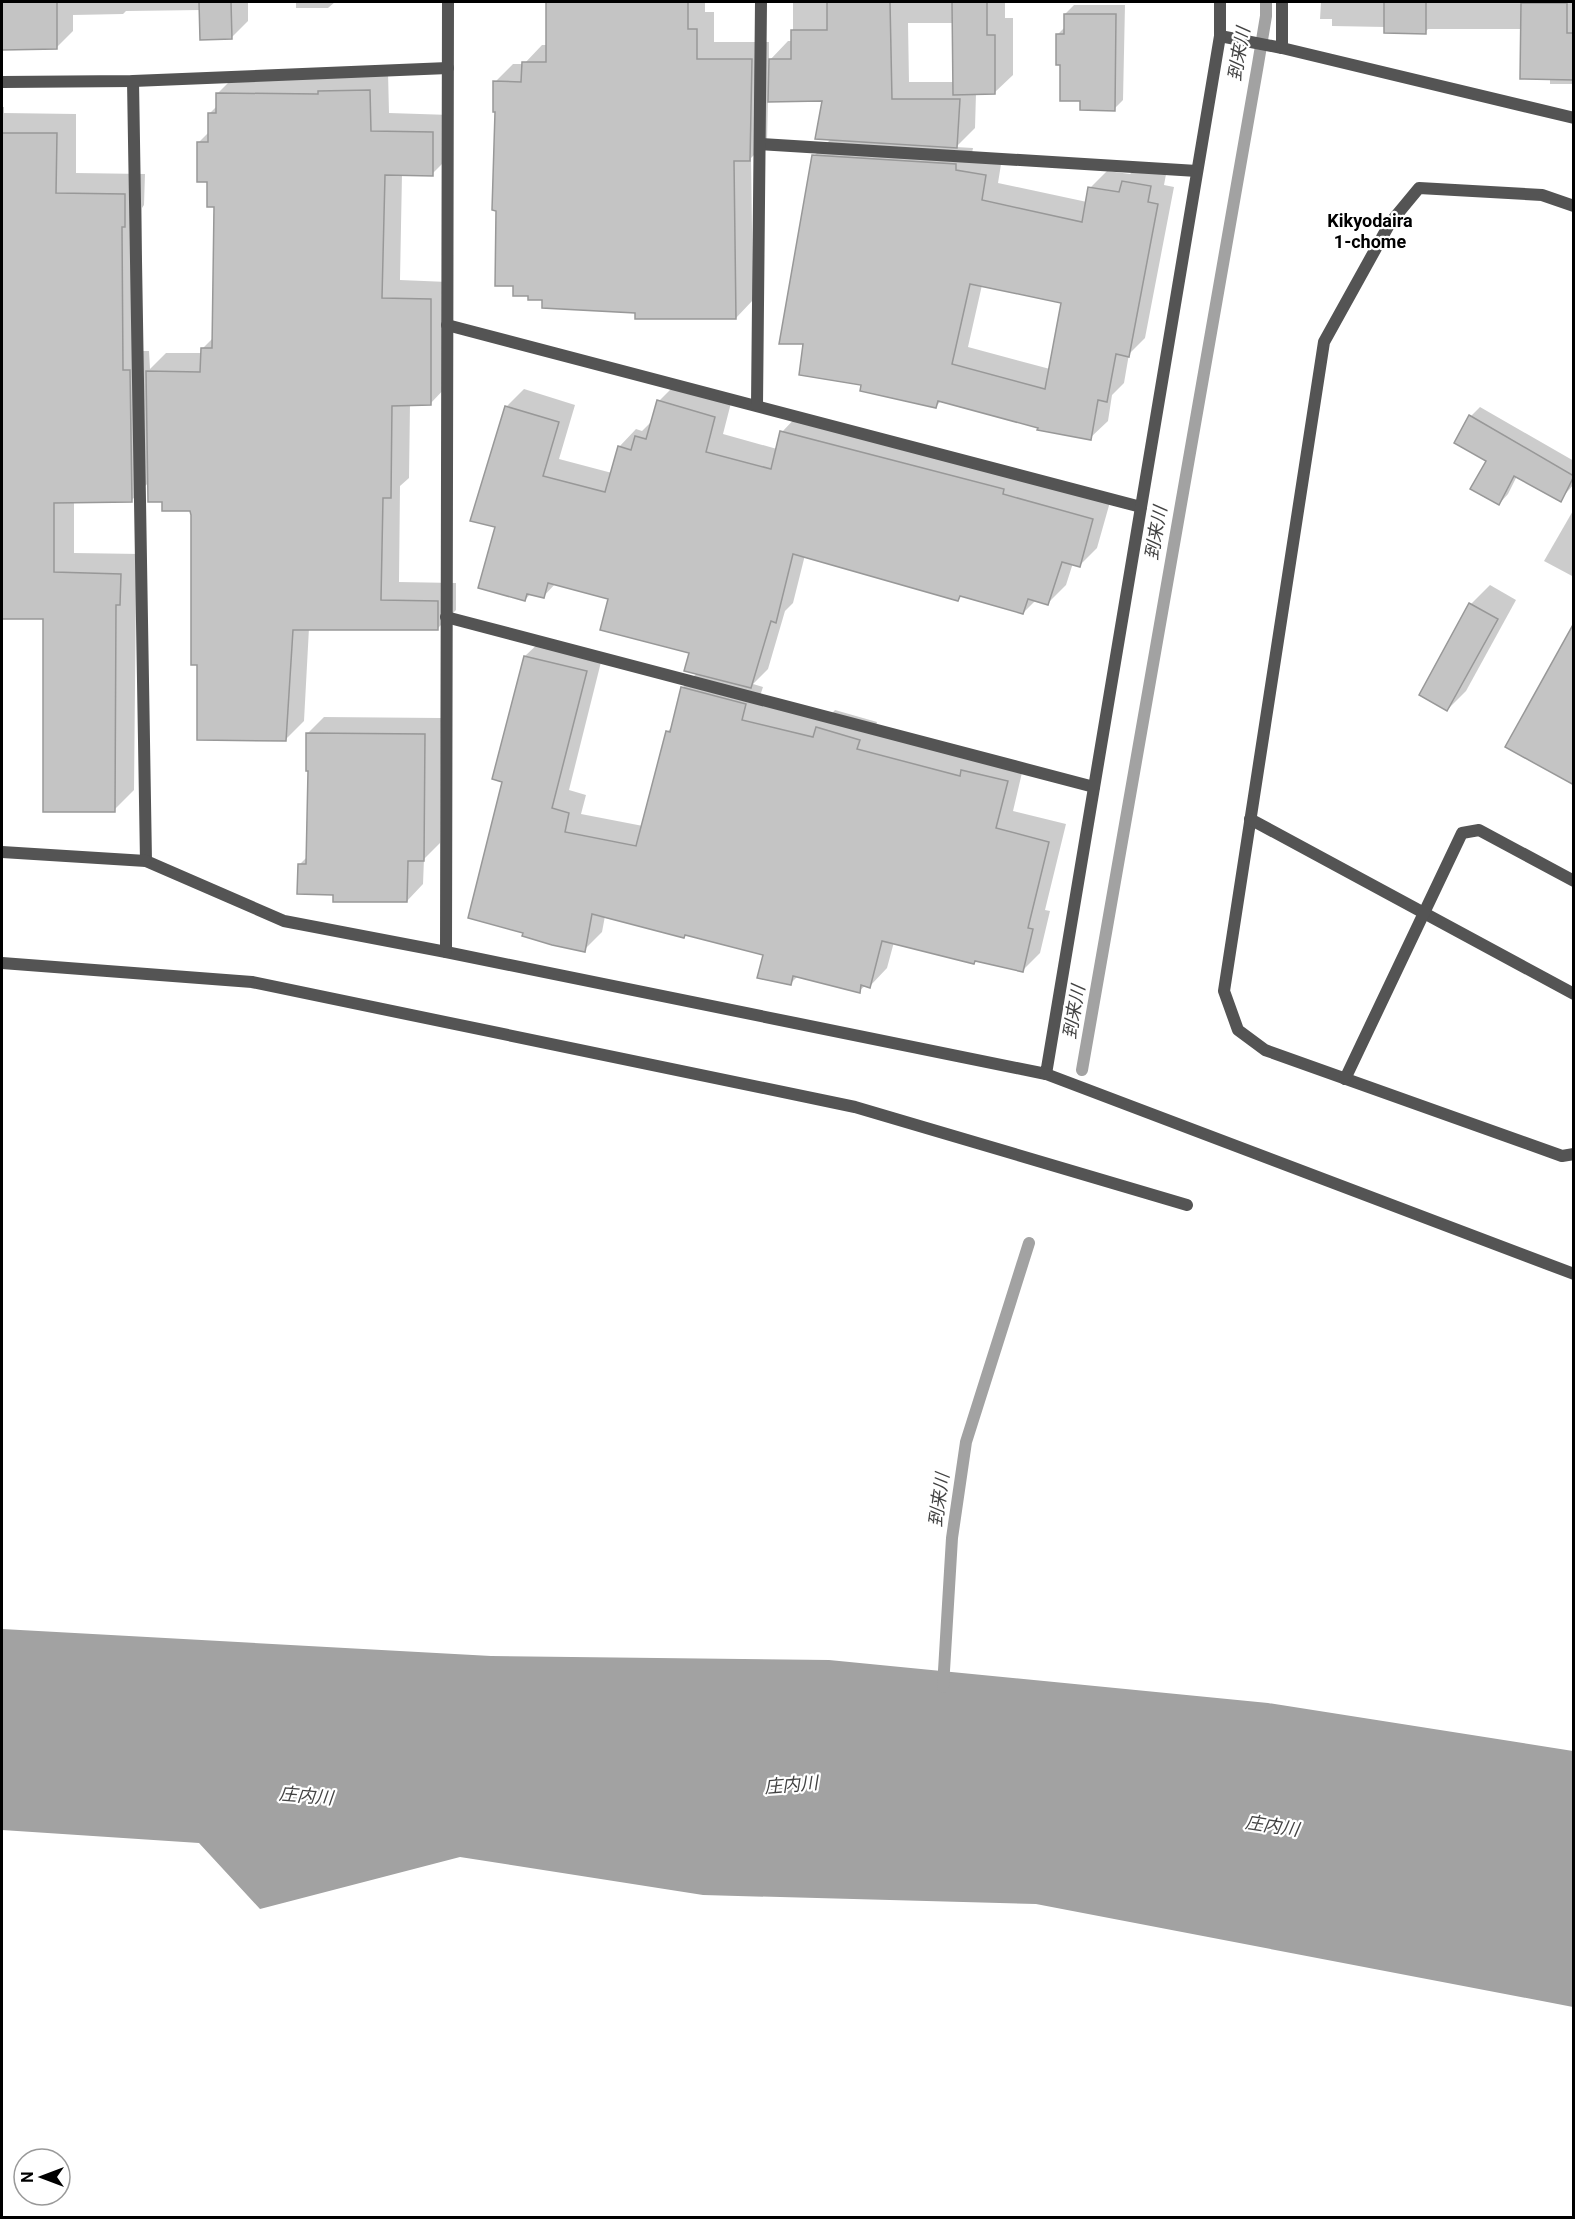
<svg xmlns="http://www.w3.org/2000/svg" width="1575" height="2219" viewBox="0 0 1575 2219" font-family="Roboto,'Noto Sans JP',sans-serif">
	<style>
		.water { fill: #a2a2a2 }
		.shadow { fill: #0003; fill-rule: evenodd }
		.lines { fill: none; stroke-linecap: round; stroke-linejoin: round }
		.stream { stroke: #a2a2a2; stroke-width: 12 }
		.building { fill: #c4c4c4; stroke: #989898; stroke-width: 1.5; fill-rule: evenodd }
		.service { stroke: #545454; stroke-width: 12 }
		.minor { stroke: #545454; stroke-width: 12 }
		.labels { text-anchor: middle; stroke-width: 4.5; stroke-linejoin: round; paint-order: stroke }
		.water-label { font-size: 18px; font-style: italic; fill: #434343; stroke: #fff }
		.neighbourhood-label { font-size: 18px; font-weight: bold; fill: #000; stroke: #fff }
	</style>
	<rect width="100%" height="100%" fill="#fff"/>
	<polygon class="water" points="2,1629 491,1656 829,1660 1268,1703 1573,1751 1573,2007 1036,1904 703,1895 460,1857 260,1909 199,1843 2,1830"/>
	<g class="shadow">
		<polygon points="2,2 248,2 248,21 231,38 201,10 126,11 123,14 73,15 73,31 56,48 2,48"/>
		<polygon points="296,2 335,2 328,8 296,8"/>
		<path d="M547 2H705V12H714V42H769V61L788 41H793V2H1005V18H1013V75L994 93H976L975 128 956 147 973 148 972 153 1002 158 998 183 1087 202 1090 188 1107 171 1130 174 1141 164 1167 169 1164 185 1174 187 1145 338 1129 354 1124 383 1112 395 1108 421 1090 438 1039 427 942 400 936 406 863 384 805 343 814 156 831 139 824 99 768 100 767 142 751 158 753 300 736 318 636 311 496 111 495 82 513 64H524L542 45H548ZM908 23H953L954 82H909ZM982 285 1062 302 1050 369 968 347Z"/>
		<polygon points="1321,2 1574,2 1574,84 1550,84 1550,78 1523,29 1428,29 1425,32 1385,27 1332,26 1332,19 1320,19"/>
		<polygon points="1074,5 1125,5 1123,100 1114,109 1081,99 1062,63 1058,34 1065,27 1065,14"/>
		<polygon points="388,72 389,113 451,115 450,156 432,174 402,174 400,280 448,282 448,385 430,404 410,404 409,478 400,486 399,582 456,583 456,610 438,628 309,628 304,721 286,739 198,663 191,510 163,500 149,482 131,501 74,501 74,553 141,554 136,587 134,790 114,810 45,617 2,617 2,107 4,107 4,113 76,114 76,173 145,174 144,205 142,208 142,347 143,351 149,351 150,369 166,353 202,353 202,349 213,338 215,206 198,143 209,132 209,114 218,105 218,93 236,75"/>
		<polygon points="676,384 732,399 723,434 777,449 782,432 799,414 1110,502 1097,548 1080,565 1073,563 1066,585 1048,603 1036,600 1023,613 962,595 958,600 805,555 793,603 785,611 768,669 753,684 763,687 758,702 827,719 835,710 877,722 874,732 1024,764 1013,811 1066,824 1045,910 1050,911 1040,953 1022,971 977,960 974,963 894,942 887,968 870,986 866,985 859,991 798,976 790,984 764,954 605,916 602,932 584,950 504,781 525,656 543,639 603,654 569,790 586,795 581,814 643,826 667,732 673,726 682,688 697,673 691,651 610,598 556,583 543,597 531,593 525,600 497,525 472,519 507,406 524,389 575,405 559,459 612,473 619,447 636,429 642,431 653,420 659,401"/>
		<polygon points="1480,407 1574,461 1574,484 1560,500 1517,476 1508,494 1499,504 1488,460 1471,416"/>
		<polygon points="1574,509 1574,577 1544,561"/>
		<polygon points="1490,585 1516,600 1466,691 1447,710 1471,604"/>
		<polygon points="324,717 441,718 440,843 424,859 423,884 407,901 334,893 299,865 308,856 309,770 307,734"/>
	</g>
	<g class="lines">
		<g class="stream">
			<polyline points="1082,1070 1258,64 1266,16 1266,2"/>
			<polyline points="943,1687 952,1538 966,1442 1029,1243"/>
		</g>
	</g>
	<g class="building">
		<polygon points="2,2 57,2 57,49 2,50"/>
		<polygon points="199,2 231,2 232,39 200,40"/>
		<polygon points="546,2 688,2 688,29 697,29 697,59 752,59 750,161 734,161 736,319 635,319 635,313 542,308 542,300 528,300 528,296 513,296 513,286 495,286 496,211 492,210 495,112 493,112 493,81 521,82 522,62 546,62"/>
		<polygon points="827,2 890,2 892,99 960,99 957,148 815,139 822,101 768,102 769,59 791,59 791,30 827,30"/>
		<polygon points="952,2 987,2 987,35 995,35 995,94 953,95"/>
		<polygon points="1384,2 1426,2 1426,34 1384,33"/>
		<polygon points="1521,3 1567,3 1567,33 1574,33 1574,80 1520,79"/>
		<polygon points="1064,14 1116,14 1115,111 1080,110 1080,101 1060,101 1060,65 1056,65 1056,34 1064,34"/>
		<polygon points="370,90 371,131 433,132 433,176 385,175 382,298 431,299 431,405 392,406 391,498 383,498 381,600 438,601 438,630 293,630 286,741 197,740 197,665 191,665 191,515 190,511 162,511 162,502 148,502 146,371 200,372 201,348 212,348 214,207 207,207 207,182 197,182 197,142 208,142 208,113 216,113 216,93 318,94 318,91"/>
		<polygon points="2,133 57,133 56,193 125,194 125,227 122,227 123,368 123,370 130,370 132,502 54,503 54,572 121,574 120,605 116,605 115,812 43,812 43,619 2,619"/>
		<path d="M812 155 956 164V170L986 175 982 200 1082 222 1088 187 1119 192 1122 181 1151 186 1148 202 1158 204 1129 357 1116 354 1107 402 1098 400 1091 440 1037 430 1038 428 938 401 936 408 860 391 861 385 799 375 803 344H779ZM970 284 1061 303 1045 389 952 364Z"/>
		<polygon points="657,400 715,417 706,452 771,469 780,431 1004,489 1003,494 1093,519 1080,567 1062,562 1048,605 1028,599 1023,614 960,596 958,601 793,554 776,623 771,621 751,688 684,671 689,653 600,630 608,599 548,583 544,598 527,594 525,601 478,588 495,527 470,521 505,406 559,422 543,476 605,492 618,446 631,450 635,436 646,439"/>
		<polygon points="1469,415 1574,476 1561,502 1514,476 1499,505 1470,489 1486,461 1454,443"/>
		<polygon points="1469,603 1498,619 1447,711 1419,695"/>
		<polygon points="1574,623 1574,785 1505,747"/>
		<polygon points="524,656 587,671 552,808 569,813 565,832 636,846 666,731 670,732 681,687 746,704 742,720 813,737 816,727 860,740 857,749 960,776 961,770 1008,781 996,828 1049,842 1028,928 1033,929 1023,972 975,961 974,964 882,941 870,988 861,985 860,993 793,976 791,985 757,978 763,955 685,935 684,938 592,914 585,952 552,945 522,936 523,933 468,918 502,782 492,779"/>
		<polygon points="306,733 425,734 424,861 408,861 407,902 333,902 333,895 297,894 298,864 306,864 308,771 306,771"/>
	</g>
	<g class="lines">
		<g class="service">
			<polyline points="1574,206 1542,195 1419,188 1390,223 1324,342 1224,991 1238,1030 1265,1050 1562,1156 1574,1154"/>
			<polyline points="1250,819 1574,994"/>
			<polyline points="1345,1079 1462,833 1479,830 1574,881"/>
		</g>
		<g class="minor">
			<polyline points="1220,36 1282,48 1574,118"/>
			<polyline points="1282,48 1282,2"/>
			<polyline points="133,81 146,861"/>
			<polyline points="2,82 133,81 448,68"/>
			<polyline points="760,144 1197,171"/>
			<polyline points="447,325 1141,507"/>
			<polyline points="757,405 761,2"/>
			<polyline points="446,617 1094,787"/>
			<polyline points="2,852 146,861 284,921 446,952 1046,1074 1220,36 1220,2"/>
			<polyline points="446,952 448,2"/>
			<polyline points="2,963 252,982 855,1107 1187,1205"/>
			<polyline points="1046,1074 1574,1274"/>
		</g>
	</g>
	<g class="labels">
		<g class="water-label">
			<text transform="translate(1239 54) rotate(-80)" y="6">到来川</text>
			<text transform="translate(1156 533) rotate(-80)" y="6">到来川</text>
			<text transform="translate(1074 1012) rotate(-80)" y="6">到来川</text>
			<text transform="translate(939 1500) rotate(-82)" y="6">到来川</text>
			<text transform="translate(791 1785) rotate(-5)" y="6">庄内川</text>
			<text transform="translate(306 1796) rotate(5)" y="6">庄内川</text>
			<text transform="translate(1272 1826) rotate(9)" y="6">庄内川</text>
		</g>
		<g class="neighbourhood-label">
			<text x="1370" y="227">Kikyodaira<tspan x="1370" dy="21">1-chome</tspan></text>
		</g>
	</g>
	<rect width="1575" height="2219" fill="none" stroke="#000000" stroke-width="6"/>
	<g transform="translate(42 2177) rotate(270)"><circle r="28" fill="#ffffff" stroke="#999999" stroke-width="1.5"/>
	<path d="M0-4.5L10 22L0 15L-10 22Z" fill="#000000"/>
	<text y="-9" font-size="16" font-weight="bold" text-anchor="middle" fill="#000000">N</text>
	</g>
</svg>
